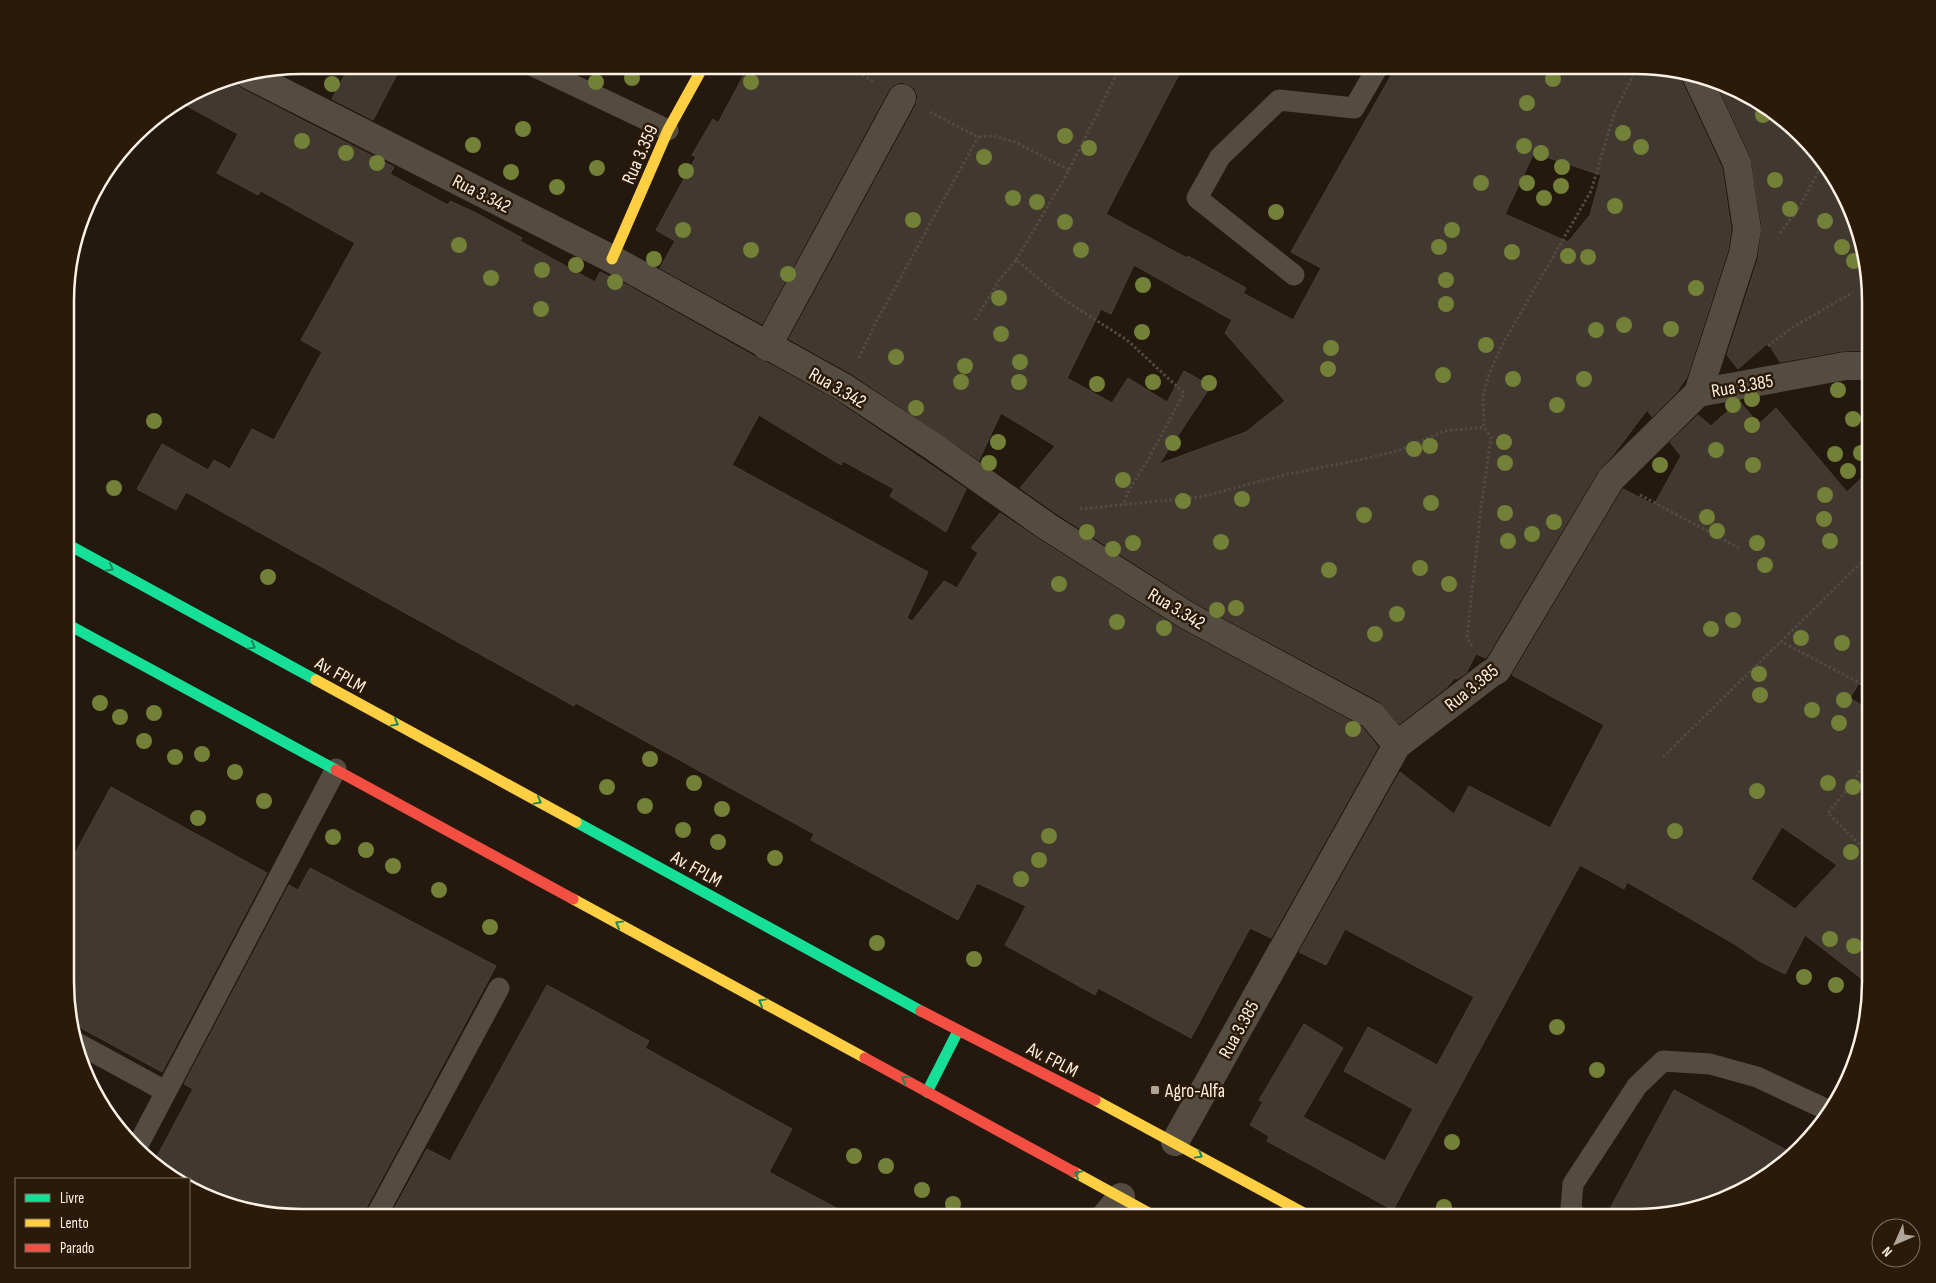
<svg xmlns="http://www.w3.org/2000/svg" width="1936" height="1283" viewBox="0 0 1936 1283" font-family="'Sofia Sans Condensed',sans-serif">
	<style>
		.building { fill: #413830; stroke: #494138; fill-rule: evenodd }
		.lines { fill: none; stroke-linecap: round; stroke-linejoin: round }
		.path { stroke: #534b42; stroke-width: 3; stroke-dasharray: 2.5 2.5; stroke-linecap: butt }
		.lane { stroke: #544c41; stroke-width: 21 }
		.street { stroke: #544c41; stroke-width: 28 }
		.fast { stroke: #16e098; stroke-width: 11 }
		.slow { stroke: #ffcf43; stroke-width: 11 }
		.jam { stroke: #f24e42; stroke-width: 11 }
		.tree { fill: #738038 }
		.oneway { stroke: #1f8757 }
		.poi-dot { fill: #b0a59a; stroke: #2b1a07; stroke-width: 2 }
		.labels { text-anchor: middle; stroke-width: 5; stroke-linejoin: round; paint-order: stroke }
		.street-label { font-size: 19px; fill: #fcf1e5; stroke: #2b1a07 }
		.poi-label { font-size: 19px; fill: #fcf1e5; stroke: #2b1a07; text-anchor: start }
		.rim { fill: none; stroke: #fcf1e5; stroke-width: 2.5 }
	</style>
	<rect width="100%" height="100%" fill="#23190f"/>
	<g class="building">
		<polygon points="350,65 402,65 373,120 332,99"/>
		<path d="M749 65H1184L1106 214 1187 258 1188 256 1228 278 1246 288 1243 293 1293 320 1321 268 1291 252 1397 65H1635L1681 72 1682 82 1722 168 1731 229 1728 250 1687 377 1676 393 1652 417 1647 410 1613 455 1598 471 1486 658 1476 654 1466 673 1457 679 1455 678 1447 687 1399 724 1379 701 1196 603 1057 514 1020 488 1055 446 1001 413 979 460 852 374 789 339 916 105 918 97 915 89 910 85 901 82 893 85 888 91 762 324 660 268 675 241 656 230 696 157 692 155 713 119 718 123ZM1534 153 1601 175 1590 215 1568 242 1505 214ZM1134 265 1232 320 1225 333 1285 401 1246 432 1159 464 1211 386 1184 371 1167 402 1128 378 1112 403 1067 378 1101 309 1111 314Z"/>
		<polygon points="234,78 236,84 242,89 394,167 390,174 448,205 450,201 476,213 522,238 520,241 595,282 600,272 627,285 754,356 759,360 766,362 835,400 966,489 946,532 890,496 894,489 843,461 841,465 759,415 732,465 928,572 907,618 912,621 944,581 957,588 978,553 971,548 1000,513 1040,540 1180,629 1362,727 1378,747 1271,938 1250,928 1191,1038 1098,988 1095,995 1005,945 1026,906 977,883 958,920 811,840 814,834 576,703 574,706 186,492 176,510 137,489 162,444 208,470 214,460 230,469 252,429 274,440 322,352 301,340 355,243 261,191 258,195 217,173 238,134 180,102 211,83"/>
		<polygon points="1715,80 1766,105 1840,183 1871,286 1871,350 1842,351 1780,362 1768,343 1738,369 1727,355 1758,259 1762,227 1751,157"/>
		<path d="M1739 401 1759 424 1776 408 1847 492 1871 469V662L1850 698 1871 711V986L1805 935 1785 974 1759 961 1736 945 1627 882 1624 889 1580 865 1393 1210 1267 1141 1269 1136 1250 1125 1263 1102 1259 1100 1304 1024 1343 1048 1303 1117 1385 1161 1413 1109 1344 1071 1368 1027 1437 1065 1474 997 1345 929 1326 965 1299 952 1400 772 1454 814 1469 786 1550 828 1604 725 1512 675 1623 489 1654 505 1681 456 1670 442 1698 415 1711 426ZM1782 827 1837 865 1795 909 1751 879Z"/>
		<polygon points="111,787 267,873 162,1072 70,1022 67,1013 67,868"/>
		<polygon points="310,868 496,966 364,1212 363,1218 301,1218 225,1206 189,1188 189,1179 170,1178 154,1162 193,1089 184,1084 289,885 298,890"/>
		<polygon points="547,985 649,1041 645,1048 792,1129 769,1172 855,1218 389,1218 427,1149 450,1161"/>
		<polygon points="1674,1090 1790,1152 1753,1187 1650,1218 1605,1218"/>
	</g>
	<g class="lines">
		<g class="path">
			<polyline points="845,65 874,82"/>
			<polyline points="930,112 978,137 993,136 1015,142 1069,170"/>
			<polyline points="1780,233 1798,209 1822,165"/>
			<polyline points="1016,260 1067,174 1121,65"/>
			<polyline points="975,320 1000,279 1016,260 1063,299 1127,340 1184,393 1148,460 1129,490 1123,504"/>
			<polyline points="1768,346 1793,327 1853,292"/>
			<polyline points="859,358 875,324 978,137"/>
			<polyline points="1640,495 1739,548"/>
			<polyline points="1080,509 1200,497 1288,474 1369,458 1400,450 1444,431 1484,427"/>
			<polyline points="1780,641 1871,689"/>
			<polyline points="1472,646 1467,638 1481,508 1491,437 1484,427 1483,397 1489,374 1501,347 1591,191 1614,114 1638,65"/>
			<polyline points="1871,754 1850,786 1828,813 1871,856"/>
			<polyline points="1663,757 1871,553"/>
		</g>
		<g class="lane">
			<polyline points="531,65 668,130"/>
			<polyline points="1294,275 1197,198 1220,157 1279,100 1354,108 1379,65"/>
			<polyline points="77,1043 165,1091"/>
			<polyline points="138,1145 336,769"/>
			<polyline points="375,1218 499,988"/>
			<polyline points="1576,1218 1571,1207 1573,1184 1637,1086 1663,1061 1710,1064 1757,1077 1832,1112"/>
		</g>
		<g class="street">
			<polyline points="249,75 612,259 843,387 931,445 1048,527 1188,616 1372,715 1397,745"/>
			<polyline points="1696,75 1737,163 1747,229 1743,254 1698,393"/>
			<polyline points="767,347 902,98"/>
			<polyline points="1175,1142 1397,745 1490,674 1497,670 1611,479 1698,393 1845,366 1871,366"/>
			<polyline points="1104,1218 1121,1197"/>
		</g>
		<g class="fast">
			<polyline points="67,544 316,680"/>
			<polyline points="67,624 336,770"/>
			<polyline points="576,822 921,1011"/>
			<polyline points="927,1092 958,1031"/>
		</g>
		<g class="slow">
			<polyline points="612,259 668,130 704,65"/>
			<polyline points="316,680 576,822"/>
			<polyline points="573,899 865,1058"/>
			<polyline points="1095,1100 1313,1218"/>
			<polyline points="1074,1172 1158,1218"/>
		</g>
		<g class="jam">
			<polyline points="336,770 573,899"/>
			<polyline points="921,1011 1095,1100"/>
			<polyline points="865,1058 1074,1172"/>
		</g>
	</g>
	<g class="tree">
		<circle cx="632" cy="78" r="8"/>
		<circle cx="1553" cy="79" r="8"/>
		<circle cx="596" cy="82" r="8"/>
		<circle cx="751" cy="82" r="8"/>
		<circle cx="332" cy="84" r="8"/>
		<circle cx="1527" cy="103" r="8"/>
		<circle cx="1763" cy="115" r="8"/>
		<circle cx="523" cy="129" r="8"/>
		<circle cx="1623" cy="133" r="8"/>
		<circle cx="1065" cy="136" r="8"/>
		<circle cx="302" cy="141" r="8"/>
		<circle cx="473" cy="145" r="8"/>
		<circle cx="1524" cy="146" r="8"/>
		<circle cx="1641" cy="147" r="8"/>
		<circle cx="1089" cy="148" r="8"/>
		<circle cx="346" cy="153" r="8"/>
		<circle cx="1541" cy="153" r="8"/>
		<circle cx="984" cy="157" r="8"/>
		<circle cx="377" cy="163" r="8"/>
		<circle cx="1562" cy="167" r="8"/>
		<circle cx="597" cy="168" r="8"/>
		<circle cx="686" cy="171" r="8"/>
		<circle cx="511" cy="172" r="8"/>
		<circle cx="1775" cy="180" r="8"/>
		<circle cx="1481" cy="183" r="8"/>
		<circle cx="1527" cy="183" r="8"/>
		<circle cx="1561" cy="186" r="8"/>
		<circle cx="557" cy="187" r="8"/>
		<circle cx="1013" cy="198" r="8"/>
		<circle cx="1544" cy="198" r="8"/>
		<circle cx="1037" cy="202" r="8"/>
		<circle cx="1615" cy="206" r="8"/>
		<circle cx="1790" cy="209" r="8"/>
		<circle cx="1276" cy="212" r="8"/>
		<circle cx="913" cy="220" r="8"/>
		<circle cx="1825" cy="221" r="8"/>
		<circle cx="1065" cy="222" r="8"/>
		<circle cx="683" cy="230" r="8"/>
		<circle cx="1452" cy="230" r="8"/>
		<circle cx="459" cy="245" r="8"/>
		<circle cx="1439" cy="247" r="8"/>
		<circle cx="1842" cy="247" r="8"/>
		<circle cx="751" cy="250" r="8"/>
		<circle cx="1081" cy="250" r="8"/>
		<circle cx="1512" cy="252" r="8"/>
		<circle cx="1568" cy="256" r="8"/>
		<circle cx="1588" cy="257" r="8"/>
		<circle cx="654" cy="259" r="8"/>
		<circle cx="1854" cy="261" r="8"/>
		<circle cx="576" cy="265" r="8"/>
		<circle cx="542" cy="270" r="8"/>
		<circle cx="788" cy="274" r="8"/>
		<circle cx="491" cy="278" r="8"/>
		<circle cx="1446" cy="280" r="8"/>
		<circle cx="615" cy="282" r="8"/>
		<circle cx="1143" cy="285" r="8"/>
		<circle cx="1696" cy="288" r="8"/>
		<circle cx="999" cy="298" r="8"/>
		<circle cx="1446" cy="304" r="8"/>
		<circle cx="541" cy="309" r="8"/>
		<circle cx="1624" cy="325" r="8"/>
		<circle cx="1671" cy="329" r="8"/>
		<circle cx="1596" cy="330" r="8"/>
		<circle cx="1142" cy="332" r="8"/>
		<circle cx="1001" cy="334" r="8"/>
		<circle cx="1486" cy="345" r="8"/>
		<circle cx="1331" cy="348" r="8"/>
		<circle cx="896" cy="357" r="8"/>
		<circle cx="1020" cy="362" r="8"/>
		<circle cx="965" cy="366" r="8"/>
		<circle cx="1328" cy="369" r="8"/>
		<circle cx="1443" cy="375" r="8"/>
		<circle cx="1513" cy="379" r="8"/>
		<circle cx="1584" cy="379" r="8"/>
		<circle cx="961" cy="382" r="8"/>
		<circle cx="1019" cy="382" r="8"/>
		<circle cx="1153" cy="382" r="8"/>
		<circle cx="1209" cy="383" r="8"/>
		<circle cx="1097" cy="384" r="8"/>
		<circle cx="1838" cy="390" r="8"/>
		<circle cx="1752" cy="399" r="8"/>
		<circle cx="1557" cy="405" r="8"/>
		<circle cx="1733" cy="405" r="8"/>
		<circle cx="916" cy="408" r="8"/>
		<circle cx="1853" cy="419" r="8"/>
		<circle cx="154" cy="421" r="8"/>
		<circle cx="1752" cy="425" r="8"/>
		<circle cx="998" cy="442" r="8"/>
		<circle cx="1504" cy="442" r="8"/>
		<circle cx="1173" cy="443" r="8"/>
		<circle cx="1430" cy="446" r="8"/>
		<circle cx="1414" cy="449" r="8"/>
		<circle cx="1716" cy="450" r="8"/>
		<circle cx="1861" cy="453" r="8"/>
		<circle cx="1835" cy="454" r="8"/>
		<circle cx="989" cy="463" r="8"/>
		<circle cx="1505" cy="463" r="8"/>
		<circle cx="1660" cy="465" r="8"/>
		<circle cx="1753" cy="465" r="8"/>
		<circle cx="1848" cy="471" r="8"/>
		<circle cx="1123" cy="480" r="8"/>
		<circle cx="114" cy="488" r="8"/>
		<circle cx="1825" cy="495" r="8"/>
		<circle cx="1242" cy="499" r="8"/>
		<circle cx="1183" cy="501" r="8"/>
		<circle cx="1431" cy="503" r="8"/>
		<circle cx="1505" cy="513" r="8"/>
		<circle cx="1364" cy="515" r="8"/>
		<circle cx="1707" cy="517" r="8"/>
		<circle cx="1824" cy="519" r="8"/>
		<circle cx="1554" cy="522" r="8"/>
		<circle cx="1717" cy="531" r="8"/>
		<circle cx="1087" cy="532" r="8"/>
		<circle cx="1532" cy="534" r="8"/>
		<circle cx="1508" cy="541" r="8"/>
		<circle cx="1830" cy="541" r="8"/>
		<circle cx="1221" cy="542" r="8"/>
		<circle cx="1133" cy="543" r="8"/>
		<circle cx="1757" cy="543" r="8"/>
		<circle cx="1113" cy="549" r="8"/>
		<circle cx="1765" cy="565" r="8"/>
		<circle cx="1420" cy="568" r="8"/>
		<circle cx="1329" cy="570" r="8"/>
		<circle cx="268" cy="577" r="8"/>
		<circle cx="1059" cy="584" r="8"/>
		<circle cx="1449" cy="584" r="8"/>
		<circle cx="1236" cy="608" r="8"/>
		<circle cx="1217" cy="610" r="8"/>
		<circle cx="1397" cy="614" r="8"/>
		<circle cx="1733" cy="620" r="8"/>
		<circle cx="1117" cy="622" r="8"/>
		<circle cx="1164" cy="628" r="8"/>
		<circle cx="1711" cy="629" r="8"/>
		<circle cx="1375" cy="634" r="8"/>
		<circle cx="1801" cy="638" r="8"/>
		<circle cx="1842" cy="643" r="8"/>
		<circle cx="1759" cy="674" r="8"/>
		<circle cx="1760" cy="695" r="8"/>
		<circle cx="1844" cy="700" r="8"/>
		<circle cx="100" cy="703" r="8"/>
		<circle cx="1812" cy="710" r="8"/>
		<circle cx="154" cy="713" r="8"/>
		<circle cx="120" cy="717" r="8"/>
		<circle cx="1839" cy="723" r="8"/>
		<circle cx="1353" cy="729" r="8"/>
		<circle cx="144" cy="741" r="8"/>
		<circle cx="202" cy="754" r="8"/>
		<circle cx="175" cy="757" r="8"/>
		<circle cx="650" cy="759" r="8"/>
		<circle cx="235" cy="772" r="8"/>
		<circle cx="694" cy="783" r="8"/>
		<circle cx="1828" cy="783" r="8"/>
		<circle cx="607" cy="787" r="8"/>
		<circle cx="1853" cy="787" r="8"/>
		<circle cx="1757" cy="791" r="8"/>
		<circle cx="264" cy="801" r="8"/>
		<circle cx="645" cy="806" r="8"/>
		<circle cx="722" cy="809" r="8"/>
		<circle cx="198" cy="818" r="8"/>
		<circle cx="683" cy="830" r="8"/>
		<circle cx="1675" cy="831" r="8"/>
		<circle cx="1049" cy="836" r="8"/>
		<circle cx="333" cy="837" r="8"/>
		<circle cx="718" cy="842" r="8"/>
		<circle cx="366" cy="850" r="8"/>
		<circle cx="1851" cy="852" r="8"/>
		<circle cx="775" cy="858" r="8"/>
		<circle cx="1039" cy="860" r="8"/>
		<circle cx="393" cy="866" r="8"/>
		<circle cx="1021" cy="879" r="8"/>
		<circle cx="439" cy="890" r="8"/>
		<circle cx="490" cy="927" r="8"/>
		<circle cx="1830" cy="939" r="8"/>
		<circle cx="877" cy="943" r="8"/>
		<circle cx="1854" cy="946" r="8"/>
		<circle cx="974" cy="959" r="8"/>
		<circle cx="1804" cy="977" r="8"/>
		<circle cx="1836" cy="985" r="8"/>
		<circle cx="1557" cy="1027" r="8"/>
		<circle cx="1597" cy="1070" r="8"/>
		<circle cx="1452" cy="1142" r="8"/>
		<circle cx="854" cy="1156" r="8"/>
		<circle cx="886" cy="1166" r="8"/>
		<circle cx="922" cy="1190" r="8"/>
		<circle cx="953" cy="1204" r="8"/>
		<circle cx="1444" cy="1207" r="8"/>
	</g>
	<defs><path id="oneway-chevron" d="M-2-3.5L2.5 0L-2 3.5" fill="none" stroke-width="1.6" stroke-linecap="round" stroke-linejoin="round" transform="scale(1.25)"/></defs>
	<g class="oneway">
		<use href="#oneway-chevron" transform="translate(110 568) rotate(29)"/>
		<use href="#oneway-chevron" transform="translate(252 646) rotate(29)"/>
		<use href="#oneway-chevron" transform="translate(395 723) rotate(29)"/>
		<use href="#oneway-chevron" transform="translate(538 801) rotate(29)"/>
		<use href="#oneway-chevron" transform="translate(619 924) rotate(-151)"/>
		<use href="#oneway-chevron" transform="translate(762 1002) rotate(-151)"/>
		<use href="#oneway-chevron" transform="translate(905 1079) rotate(-151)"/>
		<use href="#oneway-chevron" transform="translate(1199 1155) rotate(29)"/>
		<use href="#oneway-chevron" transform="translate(1078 1174) rotate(-151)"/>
	</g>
	<rect class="poi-dot" x="1150" y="1085" width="10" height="10" rx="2.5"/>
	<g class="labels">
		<g class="street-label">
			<text transform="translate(639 154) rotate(-66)" y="7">Rua 3.359</text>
			<text transform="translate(482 193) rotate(27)" y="7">Rua 3.342</text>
			<text transform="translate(1742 385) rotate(-10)" y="7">Rua 3.385</text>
			<text transform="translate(838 387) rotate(30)" y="7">Rua 3.342</text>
			<text transform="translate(1177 608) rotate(31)" y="7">Rua 3.342</text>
			<text transform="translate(341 674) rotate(29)" y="7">Av. FPLM</text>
			<text transform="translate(1471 687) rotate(-39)" y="7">Rua 3.385</text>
			<text transform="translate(697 868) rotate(29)" y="7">Av. FPLM</text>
			<text transform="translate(1238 1029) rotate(-61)" y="7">Rua 3.385</text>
			<text transform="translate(1053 1059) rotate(27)" y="7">Av. FPLM</text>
		</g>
		<g class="poi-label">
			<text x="1165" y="1097">Agro-Alfa</text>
		</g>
	</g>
	<path d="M0 0H1936V1283H0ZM301 74H1635A227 227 0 0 1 1862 301V982A227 227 0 0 1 1635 1209H301A227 227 0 0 1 74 982V301A227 227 0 0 1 301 74Z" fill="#2b1a07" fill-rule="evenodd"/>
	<path class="rim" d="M301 74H1635A227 227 0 0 1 1862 301V982A227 227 0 0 1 1635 1209H301A227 227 0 0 1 74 982V301A227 227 0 0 1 301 74Z"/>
	<rect x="15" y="1178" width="175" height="90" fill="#2b1a07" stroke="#7f7060"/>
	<rect x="25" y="1194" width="25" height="8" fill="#16e098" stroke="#7f7060"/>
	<text x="60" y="1203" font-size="15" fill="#fcf1e5">Livre</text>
	<rect x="25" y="1219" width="25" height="8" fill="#ffcf43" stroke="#7f7060"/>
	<text x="60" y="1228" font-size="15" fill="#fcf1e5">Lento</text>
	<rect x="25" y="1244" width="25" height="8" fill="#f24e42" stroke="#7f7060"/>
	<text x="60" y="1253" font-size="15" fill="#fcf1e5">Parado</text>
	<g transform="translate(1896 1243) rotate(225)"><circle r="24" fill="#2b1a07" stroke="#7f7060"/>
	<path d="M0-4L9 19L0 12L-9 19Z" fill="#b0a59a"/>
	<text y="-8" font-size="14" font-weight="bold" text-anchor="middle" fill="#fcf1e5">N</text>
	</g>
</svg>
